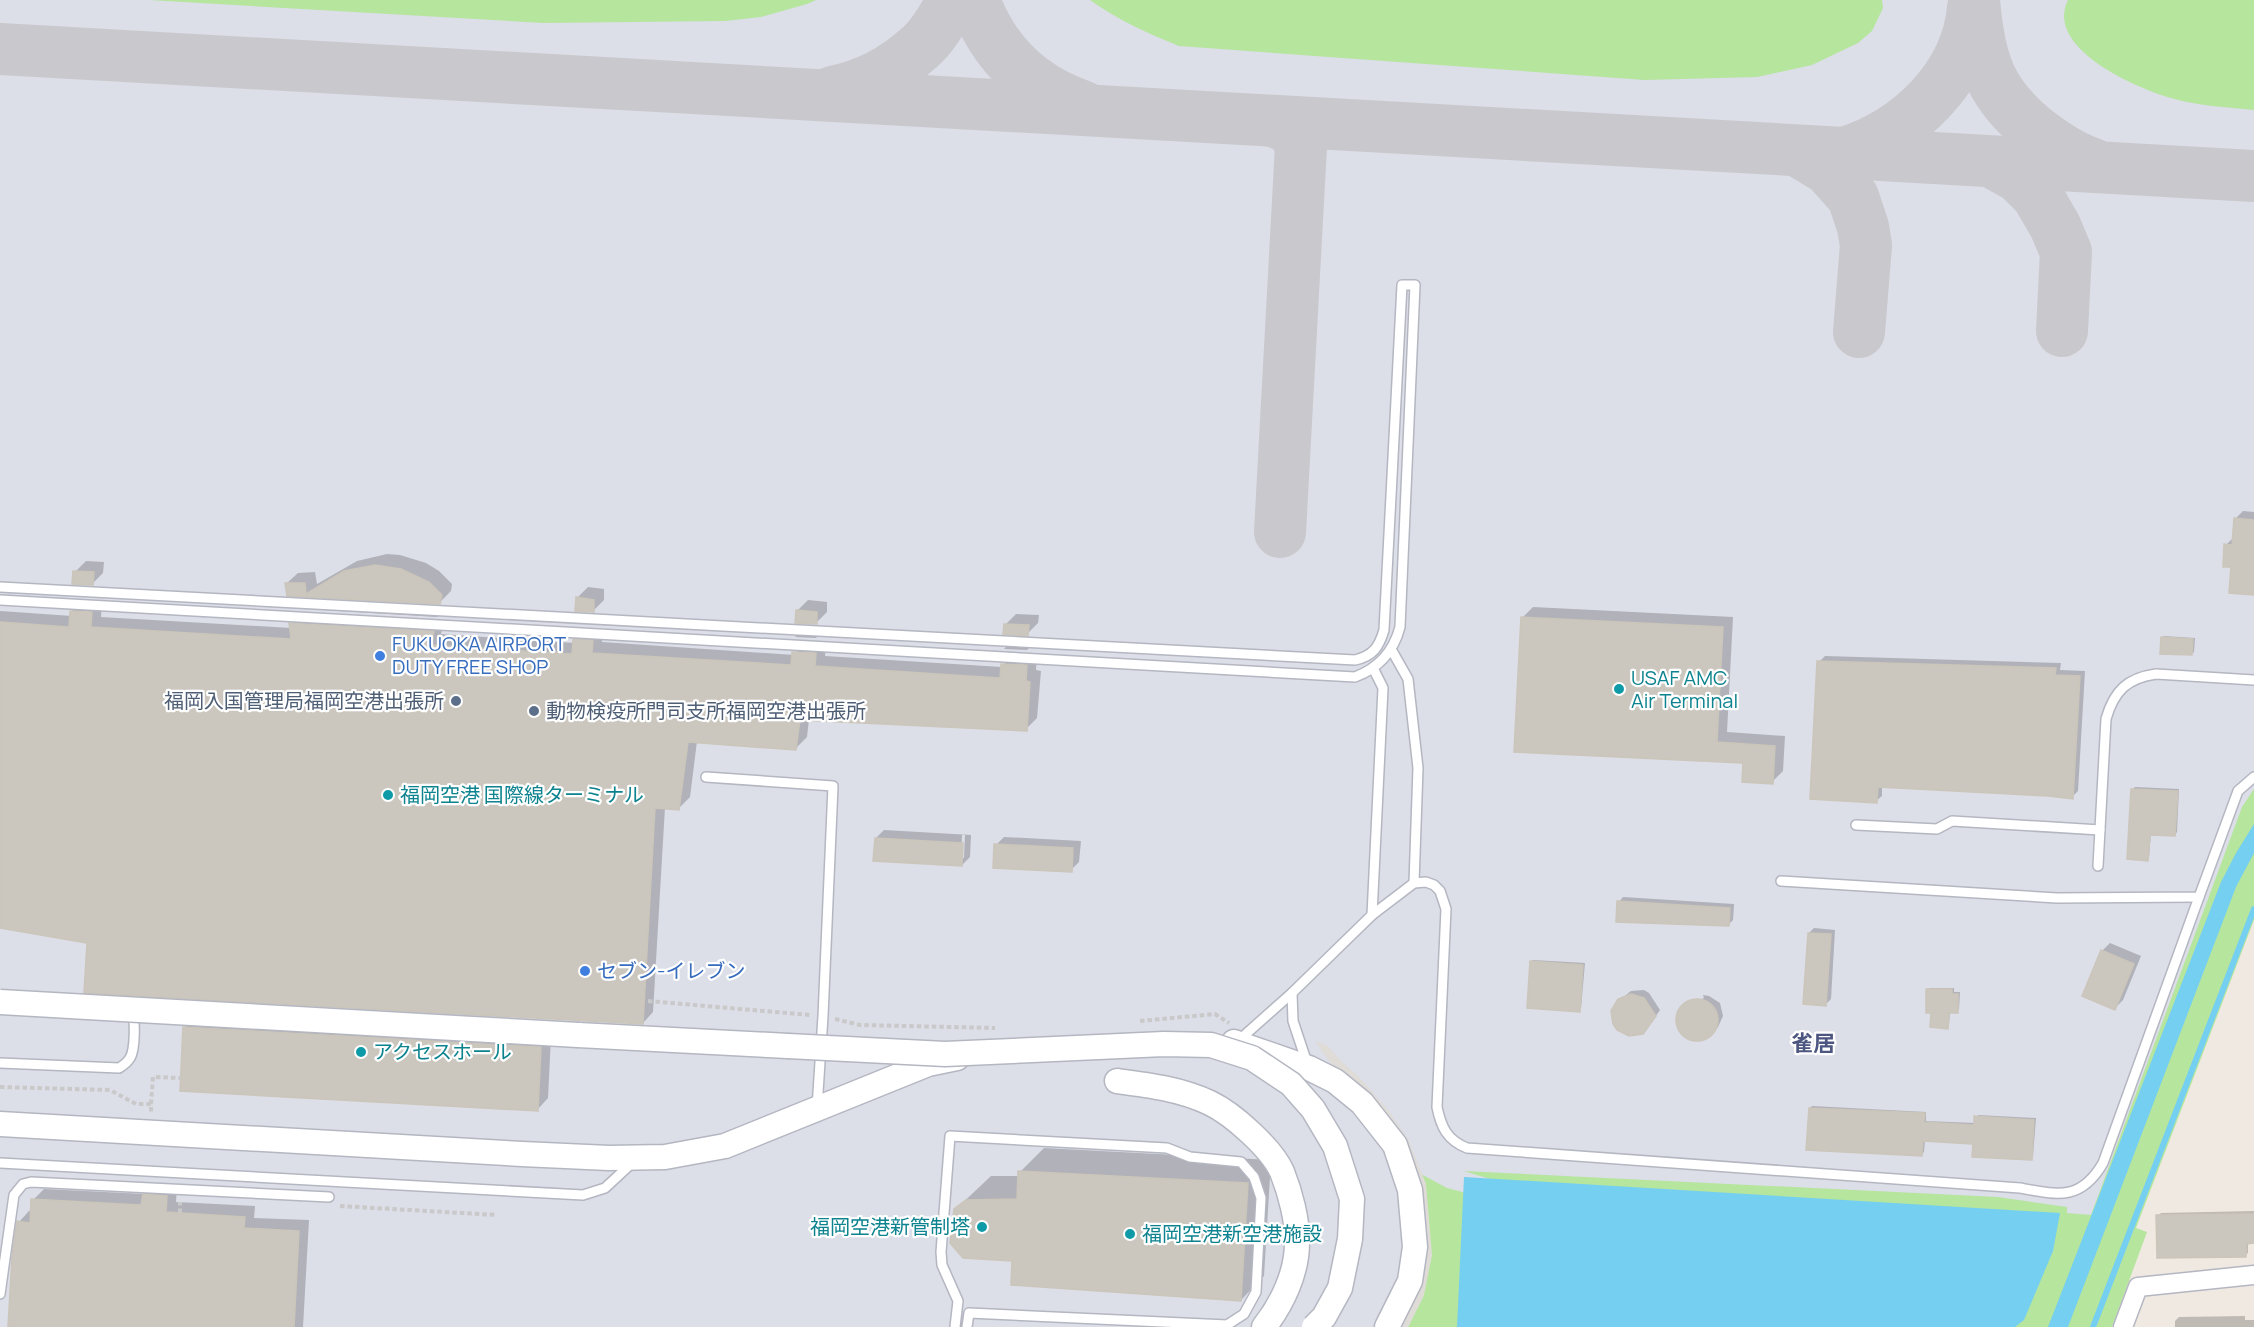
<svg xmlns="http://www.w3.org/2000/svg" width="2254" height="1327" viewBox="0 0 2254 1327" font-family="Manrope,'Noto Sans JP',sans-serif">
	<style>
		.airport { fill: #dcdee8 }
		.green { fill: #b6e59e }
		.plaza { fill: #dfdcd8 }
		.water { fill: #75cff0 }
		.shadow { fill: #0003; fill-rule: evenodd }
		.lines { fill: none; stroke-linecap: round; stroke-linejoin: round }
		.stream { stroke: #75cff0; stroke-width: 6 }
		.taxiway { stroke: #c9c8cc; stroke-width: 52 }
		.building { fill: #cbc7bf; stroke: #cbc5ba; stroke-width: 1.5 }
		.lane-casing { stroke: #b4b7c1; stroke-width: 12 }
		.street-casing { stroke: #b4b7c1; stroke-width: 21 }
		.secondary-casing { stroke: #b4b7c1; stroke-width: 27 }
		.path { stroke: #c9c9c9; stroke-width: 4; stroke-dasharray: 4.5 3; stroke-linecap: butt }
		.lane { stroke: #fff; stroke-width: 9 }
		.street { stroke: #fff; stroke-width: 18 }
		.secondary { stroke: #fff; stroke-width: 24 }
		.secondary-bridge-casing { stroke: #b4b7c1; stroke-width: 27; stroke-linecap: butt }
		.secondary-bridge { stroke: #fff; stroke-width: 24 }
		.shop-dot { fill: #3f7fe0; stroke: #fff; stroke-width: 2 }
		.culture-dot { fill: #0f9aa8; stroke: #fff; stroke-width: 2 }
		.service-dot { fill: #5c6f8a; stroke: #fff; stroke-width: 2 }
		.labels { text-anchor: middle; stroke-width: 4.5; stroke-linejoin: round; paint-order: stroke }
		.shop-label { font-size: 20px; fill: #366cbe; stroke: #fff; text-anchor: start }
		.culture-label { font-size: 20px; fill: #0d838f; stroke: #fff; text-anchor: start }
		.service-label { font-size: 20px; fill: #4e5e75; stroke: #fff; text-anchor: end }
		.quarter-label { font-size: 22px; font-weight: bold; fill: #4d5680; stroke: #fff }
	</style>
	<rect width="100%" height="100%" fill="#efe9e1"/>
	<polygon class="airport" points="0,0 2254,0 2254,837 2062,1327 0,1327"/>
	<g class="green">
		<polygon points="149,0 816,0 807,4 761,17 725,21 543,23"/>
		<path d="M1090 0H1882L1883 8 1872 31 1858 43 1812 65 1757 77 1645 80 1179 46C1147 33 1118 20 1090 0Z"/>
		<path d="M2068 0H2254V110C2227 107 2197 106 2171 98 2136 88 2044 48 2068 0Z"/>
		<polygon points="2254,789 2254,920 2136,1228 2147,1232 2112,1327 1408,1327 1424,1295 1426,1184 1421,1174 1447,1188 1566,1219 1587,1209 1464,1171 1998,1197 2067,1207 2067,1213 2091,1215 2242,807"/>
	</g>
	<polygon class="plaza" points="1315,1041 1328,1046 1343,1063 1360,1078 1388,1110 1408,1139 1426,1184 1432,1255 1424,1295 1408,1327 1396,1327 1416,1187"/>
	<g class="water">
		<polygon points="2254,824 2254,853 2236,887 2068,1327 2048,1327 2221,882 2236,853"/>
		<polygon points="1464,1177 2060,1213 2053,1251 2024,1320 2015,1327 1457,1327"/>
	</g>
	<g class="shadow">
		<polygon points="2243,511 2254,512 2254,593 2233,566 2226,545 2234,537 2235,519"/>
		<polygon points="387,554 400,555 426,563 439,571 452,584 451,591 440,602 288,594 287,583 298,573 315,572 317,584 357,561"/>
		<polygon points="86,561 104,562 103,573 92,584 75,572"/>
		<polygon points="588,587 604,589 604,600 593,611 577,598"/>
		<polygon points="300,599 446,607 437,617 291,608"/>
		<polygon points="808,600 827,602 827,612 816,623 797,611"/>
		<polygon points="83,601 102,602 101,617 291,628 291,624 302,613 444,621 441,634 574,643 574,640 585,629 603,630 602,642 794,655 805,642 826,643 825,656 1002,667 1013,653 1037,655 1036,670 1041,671 1037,718 1026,729 809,719 807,737 796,748 697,741 690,797 679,808 665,807 653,1012 643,1023 89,942 0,926 0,611 72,616 72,611"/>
		<polygon points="1533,607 1733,617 1727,732 1785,736 1783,771 1772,782 1745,761 1522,618"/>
		<polygon points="1016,614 1039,615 1038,623 1027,634 1005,625"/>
		<polygon points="806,626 826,627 816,638 795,637"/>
		<polygon points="2164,636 2195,638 2194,652 2192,654 2162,638"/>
		<polygon points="1014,638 1038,639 1027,650 1004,649"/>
		<polygon points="1825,656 2061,663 2060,670 2085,671 2078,791 2072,797 1882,786 1882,796 1876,801 1819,662"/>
		<polygon points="2135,787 2179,789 2177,832 2175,835 2151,833 2149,857 2147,859 2133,789"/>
		<path d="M884 830 971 835 970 857 962 865 876 838ZM962 835H965L964 858H961Z"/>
		<polygon points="1004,837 1081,841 1079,862 1071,870 996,845"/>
		<polygon points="1623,897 1734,904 1733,920 1728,925 1619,902"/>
		<polygon points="1814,928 1835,930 1831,999 1826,1004 1809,933"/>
		<polygon points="2110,943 2141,956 2123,1000 2115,1008 2102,951"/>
		<polygon points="1533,960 1585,963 1581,1008 1579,1010 1531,962"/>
		<polygon points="1930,988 1954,988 1954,992 1960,992 1959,1009 1957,1012 1950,1011 1949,1025 1947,1027 1927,990"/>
		<polygon points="1644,990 1649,993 1660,1010 1648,1027 1621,999 1631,991"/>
		<polygon points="1703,995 1690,1000 1703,995 1709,996 1720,1003 1723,1016 1718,1027 1713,1033 1701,1040 1689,1038 1684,1034 1677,1019 1686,1005 1704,998"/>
		<polygon points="196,1017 551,1037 548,1098 538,1109 185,1027"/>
		<polygon points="1812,1106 1926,1112 1926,1121 1975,1123 1978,1115 2036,1118 2033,1156 2031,1158 1974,1142 1925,1140 1924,1152 1922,1154 1810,1108"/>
		<polygon points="1044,1148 1271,1160 1264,1276 1241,1300 1014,1260 955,1210 991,1176 1020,1176 1020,1172"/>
		<polygon points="155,1184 177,1185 176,1202 255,1206 254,1218 309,1220 303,1327 10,1327 19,1222 29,1211 32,1211 33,1200 44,1189 145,1194"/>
		<polygon points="2254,1211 2254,1242 2248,1242 2248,1253 2245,1255 2158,1216 2161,1213"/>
		<polygon points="2245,1316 2245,1320 2254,1320 2254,1327 2175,1327 2175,1321 2179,1317"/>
	</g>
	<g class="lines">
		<polyline class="stream" points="2093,1327 2254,909"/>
		<g class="taxiway">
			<path d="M974 0C993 52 1029 88 1082 106"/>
			<path d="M1974 0C1979 62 1990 96 2041 135 2057 147 2074 158 2093 164"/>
			<polyline points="0,49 2254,176"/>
			<path d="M832 92C865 86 896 69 920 47 934 35 944 16 953 0"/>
			<polyline points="1274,121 1292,129 1301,146 1280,532"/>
			<polyline points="1798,151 1828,169 1853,197 1863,227 1866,245 1859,332"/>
			<path d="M1844 153C1908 133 1967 78 1973 8"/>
			<polyline points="1992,162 2019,177 2037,195 2055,226 2066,252 2062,331"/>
		</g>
	</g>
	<g class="building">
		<polygon points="2234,518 2254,520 2254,595 2229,593 2231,567 2223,567 2224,544 2232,545"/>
		<polygon points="375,565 401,569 429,582 442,595 440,604 287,596 285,583 305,583 306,594 344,571"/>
		<polygon points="73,571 94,572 93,585 72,584"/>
		<polygon points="576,597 594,600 594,612 575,611"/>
		<polygon points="796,610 817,612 817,624 795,623"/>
		<polygon points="70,611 92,612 91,627 291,639 289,623 434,631 431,645 572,654 573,639 593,640 592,653 791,665 792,652 816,653 815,666 1000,678 1001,664 1027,665 1026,681 1030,682 1027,731 800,720 796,750 688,742 679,810 655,808 643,1024 84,993 87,943 0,928 0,622 69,627"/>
		<polygon points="1521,617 1723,627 1717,742 1775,746 1773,784 1742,782 1743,763 1514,752"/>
		<polygon points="1004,624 1029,625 1028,636 1003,634"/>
		<polygon points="2161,637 2193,639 2192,655 2160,654"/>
		<polygon points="1817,661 2056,668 2055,675 2080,676 2073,799 2048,796 1878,787 1877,803 1810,799"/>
		<polygon points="2131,789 2178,791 2175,836 2150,835 2148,861 2127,859"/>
		<polygon points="875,838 963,843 962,866 873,861"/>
		<polygon points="994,844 1073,848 1072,872 993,868"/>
		<polygon points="1617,901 1730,908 1729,926 1616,922"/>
		<polygon points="1808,933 1831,934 1826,1006 1803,1004"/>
		<polygon points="2101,950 2134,964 2115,1010 2082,996"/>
		<polygon points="1530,961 1583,965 1580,1012 1527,1008"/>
		<polygon points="1926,989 1952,989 1952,994 1958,994 1958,1013 1949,1013 1948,1029 1930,1027 1931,1013 1926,1013"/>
		<polygon points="1631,994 1644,998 1656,1016 1643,1034 1629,1036 1617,1030 1613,1024 1611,1011 1618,999"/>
		<circle cx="1697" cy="1020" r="21"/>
		<polygon points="183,1027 541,1047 538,1111 180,1091"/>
		<polygon points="1809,1108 1925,1113 1924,1122 1974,1125 1974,1116 2034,1120 2032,1160 1972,1157 1973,1144 1923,1141 1922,1156 1806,1150"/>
		<polygon points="1018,1171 1248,1183 1241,1301 1011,1285 1012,1261 963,1258 950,1243 954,1209 966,1200 1017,1199"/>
		<polygon points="143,1194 167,1196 166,1212 245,1217 244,1228 299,1231 294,1327 8,1327 12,1257 17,1221 30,1223 31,1199 141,1205"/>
		<polygon points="2245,1214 2254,1214 2254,1243 2246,1244 2246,1257 2157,1258 2156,1215"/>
	</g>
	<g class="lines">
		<g class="lane-casing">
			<g id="lane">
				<path d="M0 587 1355 660C1373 656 1379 647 1384 630L1402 285H1415L1400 627C1394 650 1379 668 1355 677L0 600"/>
				<polyline points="1391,649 1408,679 1418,768 1414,883"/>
				<polyline points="706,777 833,786 823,1016 817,1108"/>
				<polyline points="1856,825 1937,829 1952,821 2100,830"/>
				<path d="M2098 866 2106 719C2114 691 2127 678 2156 674L2254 680"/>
				<polyline points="1781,881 2057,898 2199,897 2238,791 2254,777"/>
				<polyline points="1372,915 1383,688 1373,668"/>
				<polyline points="1292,993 1293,1021 1307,1063"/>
				<path d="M1238 1041 1292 993 1372 915 1414 883 1426 882 1434 885 1440 891 1446 909 1437 1107C1441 1127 1447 1140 1467 1148L2020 1188C2058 1195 2081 1201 2103 1163L2199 897"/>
				<path d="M0 1063 119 1068C124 1065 127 1063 130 1058 135 1050 136 1018 131 1010"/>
				<polyline points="0,1163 583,1195 605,1188 633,1162"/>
				<polyline points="0,1294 14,1195 23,1184 31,1182 329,1197"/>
				<polyline points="955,1327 958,1301 942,1265 941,1252 950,1136 1167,1148 1190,1157 1241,1162 1254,1177 1261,1198 1256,1292 1244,1314 1227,1325 969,1313 967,1327"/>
			</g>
		</g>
		<g class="street-casing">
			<polyline id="street" points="2123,1327 2138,1287 2254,1275"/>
		</g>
		<g class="secondary-casing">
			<g id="secondary">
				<polyline points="578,1035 788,1046"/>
				<polyline points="1234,1042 1309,1068 1335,1081 1362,1103 1395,1145 1410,1190 1415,1247 1410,1281 1387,1327"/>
				<path d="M1117 1081C1148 1085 1181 1089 1210 1103 1233 1114 1272 1149 1282 1172 1290 1192 1298 1221 1297 1243 1297 1273 1282 1304 1264 1327"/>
				<polyline points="0,1124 522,1154 609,1158 665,1157 725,1146 928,1064 957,1058"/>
			</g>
		</g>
		<g class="path">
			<polyline points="648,1001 810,1015"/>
			<polyline points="835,1019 860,1025 995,1028"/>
			<polyline points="1140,1021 1215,1014 1229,1023"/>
			<polyline points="0,1087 110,1090 136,1104 151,1104 151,1113"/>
			<polyline points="151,1104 153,1077 181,1078"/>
			<polyline points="340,1206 497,1215"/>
			<polyline points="180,1213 180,1202"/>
		</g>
		<use href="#lane" class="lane"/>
		<use href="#street" class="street"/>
		<use href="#secondary" class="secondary"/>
		<g class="secondary-bridge-casing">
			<g id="secondary-bridge">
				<polyline points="0,1002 578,1035"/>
				<polyline points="788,1046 945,1054 1164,1044 1211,1045 1252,1058 1291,1084 1313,1109 1335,1146 1352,1199 1350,1239 1340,1288 1324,1317 1314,1327"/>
			</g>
		</g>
		<use href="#secondary-bridge" class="secondary-bridge"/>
	</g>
	<g class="shop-dot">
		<circle cx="380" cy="656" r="6"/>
		<circle cx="585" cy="971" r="6"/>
	</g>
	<g class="culture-dot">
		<circle cx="1619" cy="689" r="6"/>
		<circle cx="388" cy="795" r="6"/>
		<circle cx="361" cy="1052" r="6"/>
		<circle cx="982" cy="1227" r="6"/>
		<circle cx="1130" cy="1234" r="6"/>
	</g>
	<g class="service-dot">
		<circle cx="456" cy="701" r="6"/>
		<circle cx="534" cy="711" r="6"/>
	</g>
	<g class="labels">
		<g class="shop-label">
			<text x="392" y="651">FUKUOKA AIRPORT<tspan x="392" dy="23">DUTY FREE SHOP</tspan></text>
			<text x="597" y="978">セブン-イレブン</text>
		</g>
		<g class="culture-label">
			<text x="1631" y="685">USAF AMC<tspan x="1631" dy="23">Air Terminal</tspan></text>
			<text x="400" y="802">福岡空港 国際線ターミナル</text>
			<text x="373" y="1059">アクセスホール</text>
			<text x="970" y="1234" text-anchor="end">福岡空港新管制塔</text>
			<text x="1142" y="1241">福岡空港新空港施設</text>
		</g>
		<g class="service-label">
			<text x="444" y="708">福岡入国管理局福岡空港出張所</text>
			<text x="546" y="718" text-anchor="start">動物検疫所門司支所福岡空港出張所</text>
		</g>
		<g class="quarter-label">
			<text x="1813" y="1051">雀居</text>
		</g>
	</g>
</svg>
